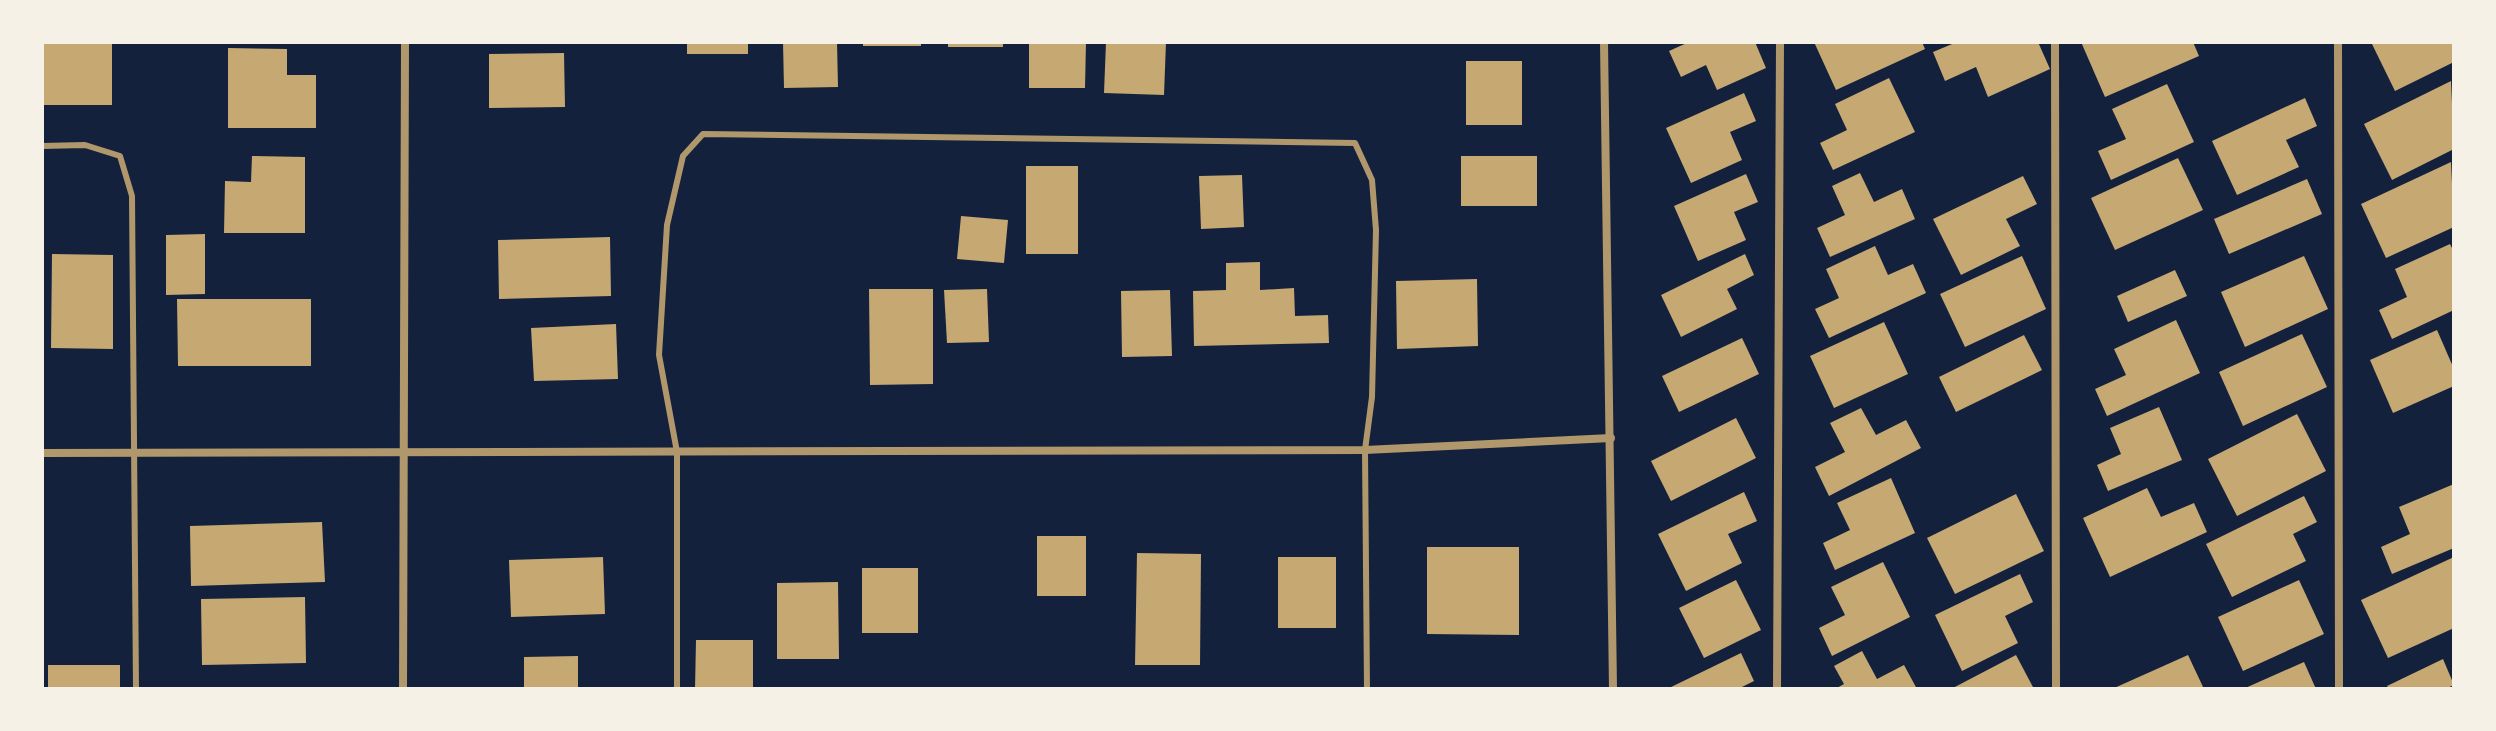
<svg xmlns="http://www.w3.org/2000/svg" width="2496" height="731" viewBox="0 0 2496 731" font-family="'Public Sans',sans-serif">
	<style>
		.building { fill: #c6a872 }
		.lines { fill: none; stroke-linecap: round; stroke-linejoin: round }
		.service { stroke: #b1986c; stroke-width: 6 }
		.minor { stroke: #b1986c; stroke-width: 8 }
	</style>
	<rect width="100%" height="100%" fill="#14213d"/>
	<g class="building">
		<rect x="42" y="42" width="70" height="63"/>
		<rect x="687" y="42" width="61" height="12"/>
		<polygon points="783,42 837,42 838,87 784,88"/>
		<rect x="863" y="42" width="58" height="4"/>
		<rect x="948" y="42" width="55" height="5"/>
		<polygon points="1029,42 1086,42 1085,88 1029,88"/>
		<polygon points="1106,42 1166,42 1164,95 1104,93"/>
		<polygon points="1689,42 1755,42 1766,68 1717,90 1706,65 1681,77 1669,51"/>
		<polygon points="1814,42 1922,42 1925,49 1836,90"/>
		<polygon points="1957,42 2038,42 2050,69 1988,97 1976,67 1945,81 1933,52"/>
		<polygon points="2081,42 2193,42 2199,56 2105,97"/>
		<polygon points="2371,42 2454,42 2454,62 2395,91"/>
		<polygon points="228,48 287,49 287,75 316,75 316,128 228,128"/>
		<polygon points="564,53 565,107 489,108 489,54"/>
		<rect x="1466" y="61" width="56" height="64"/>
		<polygon points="1889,78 1915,132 1833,170 1820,143 1847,130 1835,104"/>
		<polygon points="2451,81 2454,149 2392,180 2364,124"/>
		<polygon points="2167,84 2194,142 2111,180 2098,151 2126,139 2112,109"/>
		<polygon points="1744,93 1756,121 1730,132 1742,160 1691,183 1666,128"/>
		<polygon points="2305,98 2317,126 2286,140 2299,167 2237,195 2212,141"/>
		<polygon points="252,156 305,157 305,233 224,233 225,181 251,182"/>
		<rect x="1461" y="156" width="76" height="50"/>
		<polygon points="2178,158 2203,210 2115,250 2091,198"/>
		<polygon points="2451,162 2454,227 2386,258 2361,204"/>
		<rect x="1026" y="166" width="52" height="88"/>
		<polygon points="1860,173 1874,202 1902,189 1915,219 1830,257 1817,228 1845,215 1832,186"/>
		<polygon points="1746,174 1758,202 1734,212 1746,240 1698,261 1674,206"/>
		<polygon points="1242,175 1244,227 1201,229 1199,176"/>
		<polygon points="2023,176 2037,204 2006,219 2020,246 1961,275 1933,219"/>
		<polygon points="2307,179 2322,214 2229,254 2214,219"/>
		<polygon points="961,216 1008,220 1004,263 957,259"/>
		<polygon points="205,234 205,294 166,295 166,235"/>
		<polygon points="610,237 611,296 499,299 498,240"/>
		<polygon points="2450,244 2454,252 2454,310 2392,339 2379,310 2407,297 2395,269"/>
		<polygon points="1875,246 1888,275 1913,264 1926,293 1829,338 1815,309 1839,298 1826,269"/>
		<polygon points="52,254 113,255 113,349 51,348"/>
		<polygon points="1745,254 1754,275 1727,289 1737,309 1681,337 1661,295"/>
		<polygon points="2022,256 2046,309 1965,347 1940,294"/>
		<polygon points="2304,256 2328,309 2245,347 2221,292"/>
		<polygon points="1260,262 1260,290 1294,288 1295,316 1328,315 1329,343 1194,346 1193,291 1226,290 1226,263"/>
		<polygon points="2175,270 2187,296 2128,322 2117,296"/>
		<polygon points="1477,279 1478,346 1397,349 1396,281"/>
		<polygon points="869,289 933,289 933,384 870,385"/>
		<polygon points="987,289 989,342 947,343 944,290"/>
		<polygon points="1170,290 1172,356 1122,357 1121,291"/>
		<polygon points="177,299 311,299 311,366 178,366"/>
		<polygon points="2176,320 2200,373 2107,416 2095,389 2126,375 2114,349"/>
		<polygon points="1884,322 1908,374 1834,408 1810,356"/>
		<polygon points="616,324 618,379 534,381 531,328"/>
		<polygon points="2437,330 2454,369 2454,386 2393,413 2370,360"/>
		<polygon points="2302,334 2327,387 2243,426 2219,372"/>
		<polygon points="2024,335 2042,370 1956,412 1939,377"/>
		<polygon points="1742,338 1759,374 1679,412 1662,376"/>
		<polygon points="2159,407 2182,460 2108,491 2097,465 2121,454 2110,428"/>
		<polygon points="1861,408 1876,435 1906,420 1921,448 1829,496 1815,467 1845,452 1830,423"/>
		<polygon points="2297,414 2326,471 2237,516 2208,459"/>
		<polygon points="1736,418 1756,458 1671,501 1651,461"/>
		<polygon points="1891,478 1915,533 1835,570 1823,543 1850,530 1837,503"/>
		<polygon points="2454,484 2454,548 2392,574 2381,547 2410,534 2399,507"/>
		<polygon points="2147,488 2161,517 2194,503 2207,532 2110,577 2083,518"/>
		<polygon points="1744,492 1757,521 1728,534 1742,563 1686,591 1658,534"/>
		<polygon points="2016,494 2044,551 1955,594 1927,538"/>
		<polygon points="2304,496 2317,522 2293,534 2306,561 2232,597 2206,544"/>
		<polygon points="322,522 325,582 191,586 190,526"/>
		<rect x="1037" y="536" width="49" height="60"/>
		<polygon points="1427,547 1519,547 1519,635 1427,634"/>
		<polygon points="1137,553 1201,554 1200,665 1135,665"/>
		<polygon points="603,557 605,614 511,617 509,560"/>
		<rect x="1278" y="557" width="58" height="71"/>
		<polygon points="2454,557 2454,628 2388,658 2361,600"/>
		<polygon points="1883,562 1910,617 1832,656 1819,628 1845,615 1831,587"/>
		<rect x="862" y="568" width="56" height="65"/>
		<polygon points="2020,574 2033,602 2005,616 2018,643 1962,671 1935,615"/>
		<polygon points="1736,580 1761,630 1704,658 1679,608"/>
		<polygon points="2299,580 2324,634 2243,671 2218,617"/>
		<polygon points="838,582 839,659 777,659 777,583"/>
		<polygon points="305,597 306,663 202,665 201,599"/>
		<polygon points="696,640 753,640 753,689 695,689"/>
		<polygon points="1862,651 1877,679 1904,665 1917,689 1835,689 1844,684 1834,666"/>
		<polygon points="1741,653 1754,681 1738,689 1667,689"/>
		<polygon points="2016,655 2034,689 1951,689"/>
		<polygon points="2188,655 2204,689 2112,689"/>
		<polygon points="578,656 578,689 524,689 524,657"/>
		<polygon points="2443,659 2454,685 2445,689 2389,689 2387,686"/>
		<polygon points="2304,662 2316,689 2243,689"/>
		<rect x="48" y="665" width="72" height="24"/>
	</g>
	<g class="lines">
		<g class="service">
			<polyline points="42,146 85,145 120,156 132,196 136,689"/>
			<polyline points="677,689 677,452 659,355 667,225 683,156 703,134 1355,143 1372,180 1376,230 1372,397 1365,450 1367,689"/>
		</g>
		<g class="minor">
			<polyline points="1604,42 1613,689"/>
			<polyline points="2055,42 2056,689"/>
			<polyline points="2338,42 2339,689"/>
			<polyline points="42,453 1365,450 1611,438"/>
			<polyline points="403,689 405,42"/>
			<polyline points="1777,689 1780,42"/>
		</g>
	</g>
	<rect width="2496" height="731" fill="none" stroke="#f6f1e7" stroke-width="88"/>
</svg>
